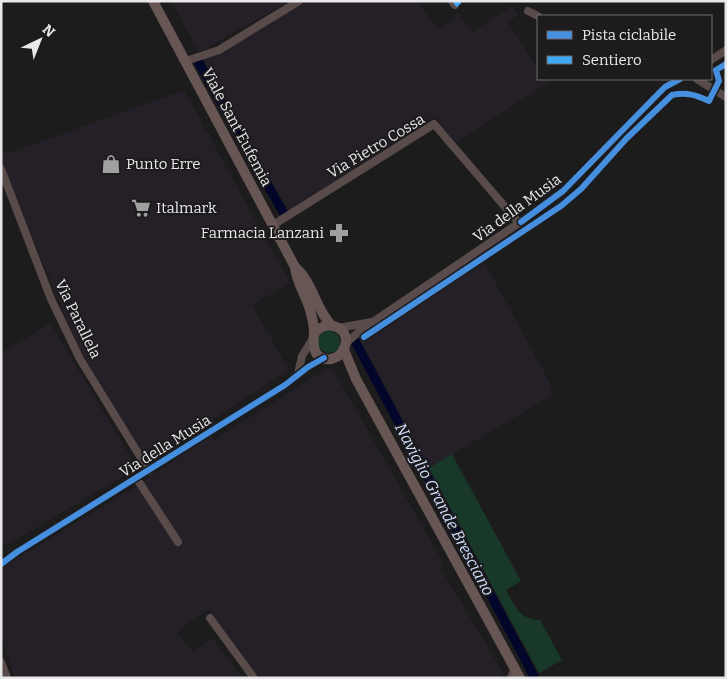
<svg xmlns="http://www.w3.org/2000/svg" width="727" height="679" viewBox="0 0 727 679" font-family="Bitter,serif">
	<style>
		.built { fill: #252027 }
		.green { fill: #18392a }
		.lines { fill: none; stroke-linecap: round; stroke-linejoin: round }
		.canal { stroke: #03062b; stroke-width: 9 }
		.street { stroke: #584b4a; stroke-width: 8 }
		.secondary { stroke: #675654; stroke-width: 10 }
		.quiet { stroke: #3fa9f5; stroke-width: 5; stroke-dasharray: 10 5; stroke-linecap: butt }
		.cycleway-casing { stroke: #1d1b1d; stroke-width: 9 }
		.cycleway { stroke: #468fdf; stroke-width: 6 }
		.labels { text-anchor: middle; stroke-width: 4; stroke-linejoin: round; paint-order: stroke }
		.street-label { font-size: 15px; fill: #e8e7e9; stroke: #1d1b1d }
		.poi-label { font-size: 15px; fill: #e8e7e9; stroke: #1d1b1d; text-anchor: start }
		.water-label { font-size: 16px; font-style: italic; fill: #cddffd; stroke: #1d1b1d }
	</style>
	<rect width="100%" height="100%" fill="#1c1c1c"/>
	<g class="built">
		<polygon points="171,1 290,1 199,52"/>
		<polygon points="300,1 417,1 439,30 455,18 454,15 458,12 472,32 512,6 518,15 508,22 538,70 538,79 544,79 547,83 456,143 434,117 288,211 203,59"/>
		<polygon points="184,90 290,283 252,305 289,370 148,462 104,394 77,344 21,211 1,160 1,153 12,152"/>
		<polygon points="482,258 551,385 551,396 429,468 360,340"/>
		<polygon points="50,323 137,468 12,542 1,546 1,353"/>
		<polygon points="326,369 334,371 444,564 440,567 504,674 499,678 259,678 208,609 177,632 193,653 210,639 214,639 242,678 15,678 1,636 1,570 8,564 135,487 211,435 214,440"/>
	</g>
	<g class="green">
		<circle cx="329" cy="342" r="11"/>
		<path d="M452 454 521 581 506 590C515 606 519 619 540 620L562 660 539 673 429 468Z"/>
	</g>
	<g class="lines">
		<g class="canal">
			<polyline points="199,63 283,212"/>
			<polyline points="355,341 535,678"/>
		</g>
		<g class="street">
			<polyline points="452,1 455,5"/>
			<polyline points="528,11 538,16"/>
			<polyline points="711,60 726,50"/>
			<polyline points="186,61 219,50 299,1"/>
			<polyline points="697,79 726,97"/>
			<polyline points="1,169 51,299 80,359 149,471"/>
			<polyline points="273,225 434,124 519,223"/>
			<polyline points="338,328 372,322"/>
			<polyline points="346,343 361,330 519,223 563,191 657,95 665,87 680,79"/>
			<polyline points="298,374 302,356 312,340"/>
			<polyline points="137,479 178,542"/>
			<polyline points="1,564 17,552 285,385 308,367 324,358"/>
			<polyline points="210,618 254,678"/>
			<polyline points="1,662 7,678"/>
			<polyline points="511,678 515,668"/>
		</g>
		<g class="secondary">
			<path d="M153 1 295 267C313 282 315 308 331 325"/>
			<path d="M295 267C296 282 306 295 310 310 312 317 314 325 314 332 313 344 312 361 331 359 336 358 341 355 343 350 355 331 328 315 314 334"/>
			<polyline points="344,350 356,379 520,678"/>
		</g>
		<polyline class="quiet" points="455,5 460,1"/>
		<g class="cycleway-casing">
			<g id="cycleway">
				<polyline points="521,222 563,191 657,95 665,87 680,79"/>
				<path d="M364 337 561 206 581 189 626 139 672 95C687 92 696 95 709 101L719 81 716 70 726 64"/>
				<polyline points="1,564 17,552 285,385 308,367 324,358"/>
			</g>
		</g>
		<use href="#cycleway" class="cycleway"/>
	</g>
	<defs>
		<g id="shop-bare" transform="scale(1.5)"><path d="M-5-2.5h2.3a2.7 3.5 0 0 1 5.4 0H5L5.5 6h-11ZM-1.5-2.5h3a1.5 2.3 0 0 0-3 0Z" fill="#a1a0a1" stroke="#1d1b1d" stroke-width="2.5" paint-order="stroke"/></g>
		<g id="supermarket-bare" transform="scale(1.5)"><path d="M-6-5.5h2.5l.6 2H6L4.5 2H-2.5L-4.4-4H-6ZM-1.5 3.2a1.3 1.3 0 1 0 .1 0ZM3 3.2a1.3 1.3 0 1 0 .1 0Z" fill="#a1a0a1" stroke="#1d1b1d" stroke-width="2.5" paint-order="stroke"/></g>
		<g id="pharmacy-bare" transform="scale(1.5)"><path d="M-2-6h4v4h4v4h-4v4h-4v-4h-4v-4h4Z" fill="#a1a0a1" stroke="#1d1b1d" stroke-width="2.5" paint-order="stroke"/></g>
	</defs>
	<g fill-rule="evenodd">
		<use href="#shop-bare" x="111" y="164"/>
		<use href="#supermarket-bare" x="141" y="208"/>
		<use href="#pharmacy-bare" x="339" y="233"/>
	</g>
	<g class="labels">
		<g class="street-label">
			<text transform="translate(237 127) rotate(62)" y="5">Viale Sant'Eufemia</text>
			<text transform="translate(376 146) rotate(-31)" y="5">Via Pietro Cossa</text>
			<text transform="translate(517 208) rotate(-36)" y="5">Via della Musia</text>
			<text transform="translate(78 319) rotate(64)" y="5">Via Parallela</text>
			<text transform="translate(165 446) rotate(-32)" y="5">Via della Musia</text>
		</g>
		<g class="poi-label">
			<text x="126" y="169">Punto Erre</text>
			<text x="156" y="213">Italmark</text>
			<text x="324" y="238" text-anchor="end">Farmacia Lanzani</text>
		</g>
		<g class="water-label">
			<text transform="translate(445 509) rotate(62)" y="6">Naviglio Grande Bresciano</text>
		</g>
	</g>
	<rect width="727" height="679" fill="none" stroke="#e8e7e9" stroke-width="5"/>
	<rect x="537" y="15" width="175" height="65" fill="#1d1b1d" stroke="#6e6d6f"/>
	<rect x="547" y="31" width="25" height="8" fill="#468fdf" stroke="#6e6d6f"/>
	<text x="582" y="40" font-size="15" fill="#e8e7e9">Pista ciclabile</text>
	<rect x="547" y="56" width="25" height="8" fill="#3fa9f5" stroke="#6e6d6f"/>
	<text x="582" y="65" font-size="15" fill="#e8e7e9">Sentiero</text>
	<g transform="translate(40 40) rotate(43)" stroke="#1d1b1d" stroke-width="4" paint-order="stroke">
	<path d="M0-4L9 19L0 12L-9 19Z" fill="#e8e7e9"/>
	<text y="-8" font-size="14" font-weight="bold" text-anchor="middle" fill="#e8e7e9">N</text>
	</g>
</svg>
